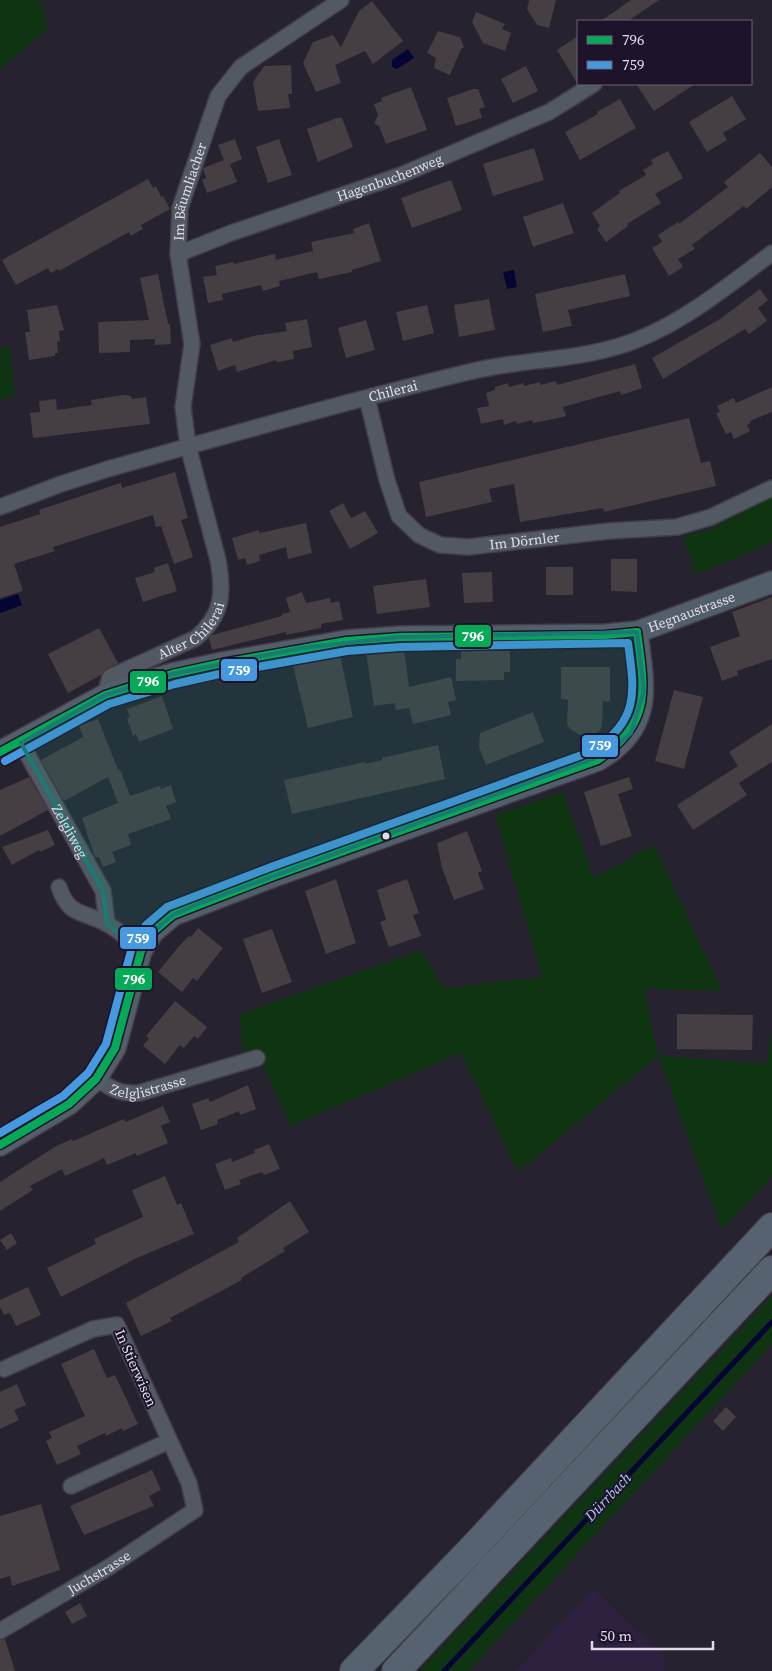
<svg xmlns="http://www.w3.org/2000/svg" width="772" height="1671" viewBox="0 0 772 1671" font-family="'Source Serif 4',serif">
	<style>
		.built { fill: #2d213f }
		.green { fill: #0f3412 }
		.water { fill: #040534 }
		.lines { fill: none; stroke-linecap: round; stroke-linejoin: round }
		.stream { stroke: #040534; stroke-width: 5 }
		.building { fill: #453e42 }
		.street-casing { stroke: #423d49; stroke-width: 18 }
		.secondary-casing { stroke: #423d49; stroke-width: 24 }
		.highway-casing { stroke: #423d49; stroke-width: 30 }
		.street { stroke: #525963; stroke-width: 15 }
		.secondary { stroke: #525e6a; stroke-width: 21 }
		.highway { stroke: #566270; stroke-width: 28 }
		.bus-1-casing { stroke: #1d132b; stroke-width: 11 }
		.bus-2-casing { stroke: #1d132b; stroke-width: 11 }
		.bus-1 { stroke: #06aa56; stroke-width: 8 }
		.bus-2 { stroke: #4699e1; stroke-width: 8 }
		.marked { fill: #1a7b74; fill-opacity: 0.2; stroke: #1a7b74; stroke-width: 4; stroke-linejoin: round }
		.bus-dot { fill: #e1dbec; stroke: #1d132b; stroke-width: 2 }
		.labels { text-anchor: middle; stroke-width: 4; stroke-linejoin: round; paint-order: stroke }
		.street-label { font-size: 14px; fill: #e1dbec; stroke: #1d132b }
		.water-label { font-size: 15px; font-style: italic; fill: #afc8f0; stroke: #1d132b }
		.line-badge { stroke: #1d132b; stroke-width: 2 }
		.badge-label { font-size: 14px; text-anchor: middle; font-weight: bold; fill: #fff }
	</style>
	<rect width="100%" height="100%" fill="#27222f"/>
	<polygon class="built" points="593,1589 664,1656 665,1671 516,1671"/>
	<g class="green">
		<polygon points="0,0 40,0 48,29 0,69"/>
		<polygon points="10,347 15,396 0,400 0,348"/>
		<polygon points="772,494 772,542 696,575 683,536 712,529"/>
		<polygon points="563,792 594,878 654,845 722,991 644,989 658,1055 766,1064 772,1028 772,1176 722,1230 658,1056 518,1172 461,1053 291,1126 257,1053 250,1055 243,1051 240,1014 421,950 444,988 542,977 495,815"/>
		<polygon points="772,1296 772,1344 469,1671 419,1671"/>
	</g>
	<g class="water">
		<polygon points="408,49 414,58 397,69 392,67 392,60"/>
		<polygon points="514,270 517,287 507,289 503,272"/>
		<polygon points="18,594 22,605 0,613 0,600"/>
	</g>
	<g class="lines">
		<polyline class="stream" points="444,1671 772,1322"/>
	</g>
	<g class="building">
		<polygon points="529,0 556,0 549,28 537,25 527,9"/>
		<polygon points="631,0 659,0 628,21 601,21"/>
		<polygon points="372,1 403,41 373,64 365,51 335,65 341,83 316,92 303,63 313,42 333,35 341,47 359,11"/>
		<polygon points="476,12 505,24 502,29 511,33 505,51 483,43 472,22"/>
		<polygon points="438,31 460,37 464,47 461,49 450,75 434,68 436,58 427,53"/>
		<polygon points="578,36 578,83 577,83 557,50"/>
		<polygon points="291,65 292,94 288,94 290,108 258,111 253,82 264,66"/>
		<polygon points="526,66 538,91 513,103 501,79"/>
		<polygon points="636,84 695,84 654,111"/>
		<polygon points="411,87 427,130 386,144 379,126 374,124 378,115 374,104 382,101 381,98"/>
		<polygon points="473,89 478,89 485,107 479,109 482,118 456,126 447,98"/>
		<polygon points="732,96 746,119 723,133 727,140 707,152 689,122"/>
		<polygon points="620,99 636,128 580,160 565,132 598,114 597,112"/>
		<polygon points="337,118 342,118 353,147 318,162 307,129"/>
		<polygon points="235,139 242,159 230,164 237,182 207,193 202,180 206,178 203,168 224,160 218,145"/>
		<polygon points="279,139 292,175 268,183 256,147"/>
		<polygon points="534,148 544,180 493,196 483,164"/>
		<polygon points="668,151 683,178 655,194 661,203 627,224 628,226 606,242 597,229 600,226 592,213 620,193 619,191 646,175 643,170 653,164 651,160"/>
		<polygon points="760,153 772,167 772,187 746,209 744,206 692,245 695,249 678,259 683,267 669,276 652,248 662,242 658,235 678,222 679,224 728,187 724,182"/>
		<polygon points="148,179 153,188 156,186 161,197 163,196 170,209 141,225 143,229 131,236 129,232 59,271 58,269 51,273 48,268 16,285 2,260"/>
		<polygon points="451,180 462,210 412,228 401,198"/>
		<polygon points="563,203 574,233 533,247 523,217"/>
		<polygon points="369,223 381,261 352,270 352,272 319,279 317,272 279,281 280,286 263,291 261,285 222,294 223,300 208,303 203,277 217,275 215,266 234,262 234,264 275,254 276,260 313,251 311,242 354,233 353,229"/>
		<polygon points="158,274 168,324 170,324 171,344 155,345 155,339 130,340 130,352 99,353 98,322 149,320 140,278"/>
		<polygon points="625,274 630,296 568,310 572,326 543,332 535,294"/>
		<polygon points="760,289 768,300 758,308 767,321 749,334 745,329 663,379 652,358 720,319"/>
		<polygon points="489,299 495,330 459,337 454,305"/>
		<polygon points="57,305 64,330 59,331 60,341 57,342 58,353 55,353 55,356 29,360 25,332 30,332 27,310"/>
		<polygon points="427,305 434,333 403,341 396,312"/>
		<polygon points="307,319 312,347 293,351 294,359 277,362 276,360 237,372 235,365 218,371 210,345 232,338 233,342 253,336 287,331 285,323"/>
		<polygon points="366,320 375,350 346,358 338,328"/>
		<polygon points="635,364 642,388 621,395 620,391 563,407 566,416 549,420 533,423 532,420 517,424 516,421 504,425 503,419 481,424 477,408 489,406 486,393 495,390 495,387 508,383 509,387 524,383 524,386 540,382 540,385 556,381 557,385"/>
		<polygon points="772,387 772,412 750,421 751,423 747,425 750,431 734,439 731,432 726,434 716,413 720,412 717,406 734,398 736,403"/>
		<polygon points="123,395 131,396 132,399 146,397 150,424 33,438 30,413 40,412 39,401 56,399 57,410 92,405 91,400"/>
		<polygon points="689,418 701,463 710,461 716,486 604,512 603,508 520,522 514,484 489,489 492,502 426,517 419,482"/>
		<polygon points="175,472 188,518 181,520 193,557 174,564 161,526 156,527 153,515 53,547 55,551 14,564 23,591 0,598 0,527 40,514 39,510 121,483 122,488"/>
		<polygon points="343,503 351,518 365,511 378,533 350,549 329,511"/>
		<polygon points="306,523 312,553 288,559 286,547 259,555 260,561 247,565 245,558 238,560 232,538 259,530 259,533"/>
		<polygon points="611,559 637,559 637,592 611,591"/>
		<polygon points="168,563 177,591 143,602 135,578 155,572 154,568"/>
		<rect x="546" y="567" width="27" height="28"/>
		<polygon points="492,572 493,602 464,603 462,573"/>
		<polygon points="426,579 430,607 377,614 373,586"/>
		<polygon points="302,592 306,603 330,598 331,603 339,601 343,620 321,624 321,628 286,635 286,632 212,650 209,638 212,635 282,616 282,614 290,612 286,598"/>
		<polygon points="772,597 772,659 737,671 738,675 722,681 710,647 740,636 732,612"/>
		<polygon points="99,628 118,663 106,669 101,675 68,693 48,654"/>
		<polygon points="404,649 409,687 451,677 456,700 448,702 451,715 413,724 409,708 396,710 395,703 374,706 366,652"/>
		<polygon points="461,651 510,651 510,672 504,672 504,680 456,681 456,659 461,659"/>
		<polygon points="340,655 353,717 308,728 293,665"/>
		<polygon points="561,667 610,667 610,702 603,701 602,725 600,731 594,734 580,735 570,729 567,724 568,700 561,699"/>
		<polygon points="674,690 703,697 684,769 655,761"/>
		<polygon points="162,696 173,729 139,742 136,734 133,736 127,718 130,717 127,709"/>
		<polygon points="533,712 544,742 486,765 479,747 480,733"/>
		<polygon points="98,719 118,770 120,769 130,796 160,786 161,789 171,785 176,802 166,806 171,819 128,834 131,845 112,852 116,862 103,867 99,857 95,857 82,818 118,803 108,777 64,801 41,760 83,737 79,726"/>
		<polygon points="772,724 772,762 739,783 747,795 693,830 677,805 738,766 729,752"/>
		<polygon points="438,745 445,779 292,814 284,780 365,762 365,764 382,760 382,758"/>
		<polygon points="29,777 48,810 0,836 0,790"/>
		<polygon points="629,777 633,789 618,794 632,836 601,846 584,792"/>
		<polygon points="48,830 55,845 40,852 39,850 12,865 2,847"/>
		<polygon points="467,831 482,871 478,873 484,889 454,900 442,868 437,843"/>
		<polygon points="336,879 356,943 326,954 305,891"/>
		<polygon points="407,879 419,913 413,915 421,936 389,947 380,922 386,920 377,890"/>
		<polygon points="198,928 223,948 197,981 193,978 182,992 158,972 180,945 189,936 191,937"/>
		<polygon points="272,929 292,982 262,993 243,939"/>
		<polygon points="175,1001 207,1027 198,1039 194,1036 184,1048 180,1045 165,1064 143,1046 149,1038 146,1036"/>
		<polygon points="677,1014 753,1015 752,1050 677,1049"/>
		<polygon points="248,1085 256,1109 240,1115 239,1111 217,1120 218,1124 201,1130 192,1104 208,1098 210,1102"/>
		<polygon points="163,1106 170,1122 161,1126 168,1143 137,1156 136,1153 107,1165 104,1158 65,1176 62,1169 30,1186 33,1190 0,1211 0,1182 56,1146 72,1139 73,1141 124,1119 126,1122"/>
		<polygon points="269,1144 280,1169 264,1175 262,1172 239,1180 241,1184 225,1190 215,1164 231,1158 232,1162 255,1153 254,1150"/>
		<polygon points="165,1176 177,1205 181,1203 194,1234 139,1257 61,1297 47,1268 96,1244 94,1239 143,1217 132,1190"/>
		<polygon points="290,1201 309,1232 283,1248 285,1251 241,1278 242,1280 170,1318 172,1321 141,1336 126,1303 239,1242 237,1238"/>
		<polygon points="11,1233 17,1243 7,1250 0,1240"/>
		<polygon points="28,1287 41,1315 16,1326 10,1313 4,1315 0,1307 0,1300"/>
		<polygon points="94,1349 107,1378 115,1375 138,1424 123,1431 122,1428 106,1436 105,1433 77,1446 81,1454 57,1465 46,1441 52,1438 49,1432 85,1416 61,1364"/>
		<polygon points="17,1384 26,1405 14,1410 19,1420 0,1429 0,1392"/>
		<polygon points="726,1407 736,1417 723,1431 713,1421"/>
		<polygon points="152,1470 161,1490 149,1496 154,1506 84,1535 70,1506"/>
		<polygon points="41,1504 60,1570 12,1586 10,1576 0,1579 0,1516"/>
		<polygon points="80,1603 87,1616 72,1624 65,1612"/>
		<polygon points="5,1639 15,1671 0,1671 0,1640"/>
	</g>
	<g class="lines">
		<g class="street-casing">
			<g id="street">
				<path id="s1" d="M178 254 231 233 401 175 549 112 594 84"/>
				<path id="s2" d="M367 398 387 480 399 516 419 535 440 545 468 547 609 531 677 527 711 517 772 488"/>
				<path id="s3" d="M0 507 61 484 108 469C229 435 351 400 473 371 528 358 586 361 639 339 688 319 730 284 772 253"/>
				<path id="s4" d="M105 695 110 677 196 638C223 615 224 593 218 560L188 446 183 407 192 344 178 254 180 208 218 96 241 67 341 0"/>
				<path id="s5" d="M21 743 103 891 107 924"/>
				<path d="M59 887C69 917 82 910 107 924 119 930 130 941 141 951"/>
				<path id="s6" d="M96 1079C111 1088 121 1095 139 1093L257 1058"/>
				<polyline points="71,1486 169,1441"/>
				<path id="s7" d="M0 1631 109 1567 195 1510 189 1483 117 1325 93 1329 4 1369"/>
			</g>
		</g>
		<g class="secondary-casing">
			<g id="secondary">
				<path id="s8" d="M0 752 105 695 172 674 222 663 346 641 400 637 605 635 637 632 772 582"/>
				<path d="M0 1145 69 1104 96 1079 115 1048 141 951 153 932 173 915 274 876 598 760C654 727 644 688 637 632"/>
			</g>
		</g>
		<g class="highway-casing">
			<g id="highway">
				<polyline points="354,1671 470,1551 772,1227"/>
				<polyline points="396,1671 772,1270"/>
			</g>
		</g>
		<use href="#street" class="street"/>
		<use href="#secondary" class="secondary"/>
		<use href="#highway" class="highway"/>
		<g class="bus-1-casing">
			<g id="bus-1">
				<polyline points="0,752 105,695 172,674 222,663 346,641 400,637 605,635 637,632"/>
				<path d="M0 1145 69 1104 96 1079 115 1048 141 951 153 932 173 915 274 876 598 760C652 722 645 691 637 632"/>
			</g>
		</g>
		<g class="bus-2-casing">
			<path id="bus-2" d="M0 1133 63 1096 88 1073 106 1044 132 947 146 925 167 907 271 867 593 751C639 719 635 694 628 643L400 647 347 651 224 673 175 684 109 704 5 761"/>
		</g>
		<use href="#bus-1" class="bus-1"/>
		<use href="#bus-2" class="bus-2"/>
	</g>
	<path class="marked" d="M637 632 644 691 631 733 609 753 198 904 173 915 153 932 141 951 107 924 103 891 21 743 105 695 172 674 301 648 400 637Z"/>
	<circle class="bus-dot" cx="386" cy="836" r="4.5"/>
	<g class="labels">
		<g class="street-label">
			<text dy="5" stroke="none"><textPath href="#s1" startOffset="225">Hagenbuchenweg</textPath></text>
			<text dy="5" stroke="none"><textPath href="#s4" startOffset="575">Im Bäumliacher</textPath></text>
			<text dy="5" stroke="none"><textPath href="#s3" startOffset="410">Chilerai</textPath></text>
			<text dy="5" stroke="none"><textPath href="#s2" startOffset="258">Im Dörnler</textPath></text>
			<text dy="5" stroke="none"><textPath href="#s8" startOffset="716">Hegnaustrasse</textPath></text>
			<text dy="5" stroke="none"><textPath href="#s4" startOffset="114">Alter Chilerai</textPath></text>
			<text dy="5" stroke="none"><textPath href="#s5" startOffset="101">Zelgliweg</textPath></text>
			<text dy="5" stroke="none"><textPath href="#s6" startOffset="56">Zelglistrasse</textPath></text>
			<text transform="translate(136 1368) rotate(66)" y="5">In Stierwisen</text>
			<text dy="5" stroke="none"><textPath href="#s7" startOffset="115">Juchstrasse</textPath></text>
		</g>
		<g class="water-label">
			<text transform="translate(608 1497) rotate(-47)" y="5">Dürrbach</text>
		</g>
	</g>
	<g class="line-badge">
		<rect x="454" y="624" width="38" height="24" rx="5" fill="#06aa56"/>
		<rect x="220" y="658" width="38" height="24" rx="5" fill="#4699e1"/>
		<rect x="129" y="670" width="38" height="24" rx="5" fill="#06aa56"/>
		<rect x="581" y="734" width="38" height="24" rx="5" fill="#4699e1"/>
		<rect x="119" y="926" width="38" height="24" rx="5" fill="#4699e1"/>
		<rect x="114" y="967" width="39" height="24" rx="5" fill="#06aa56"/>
	</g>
	<g class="badge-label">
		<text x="473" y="641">796</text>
		<text x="239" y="675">759</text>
		<text x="148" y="686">796</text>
		<text x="600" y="750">759</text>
		<text x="138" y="943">759</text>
		<text x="134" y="984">796</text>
	</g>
	<rect x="577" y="20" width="175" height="65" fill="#1d132b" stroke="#6b6378"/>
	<rect x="587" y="36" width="25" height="8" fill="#06aa56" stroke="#6b6378"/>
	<text x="622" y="45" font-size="15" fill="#e1dbec">796</text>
	<rect x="587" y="61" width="25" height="8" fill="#4699e1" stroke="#6b6378"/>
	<text x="622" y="70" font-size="15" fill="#e1dbec">759</text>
	<path d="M592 1641v8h121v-8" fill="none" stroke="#e1dbec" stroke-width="2.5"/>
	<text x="600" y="1641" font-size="15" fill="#e1dbec" stroke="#1d132b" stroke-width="4" paint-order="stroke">50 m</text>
</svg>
